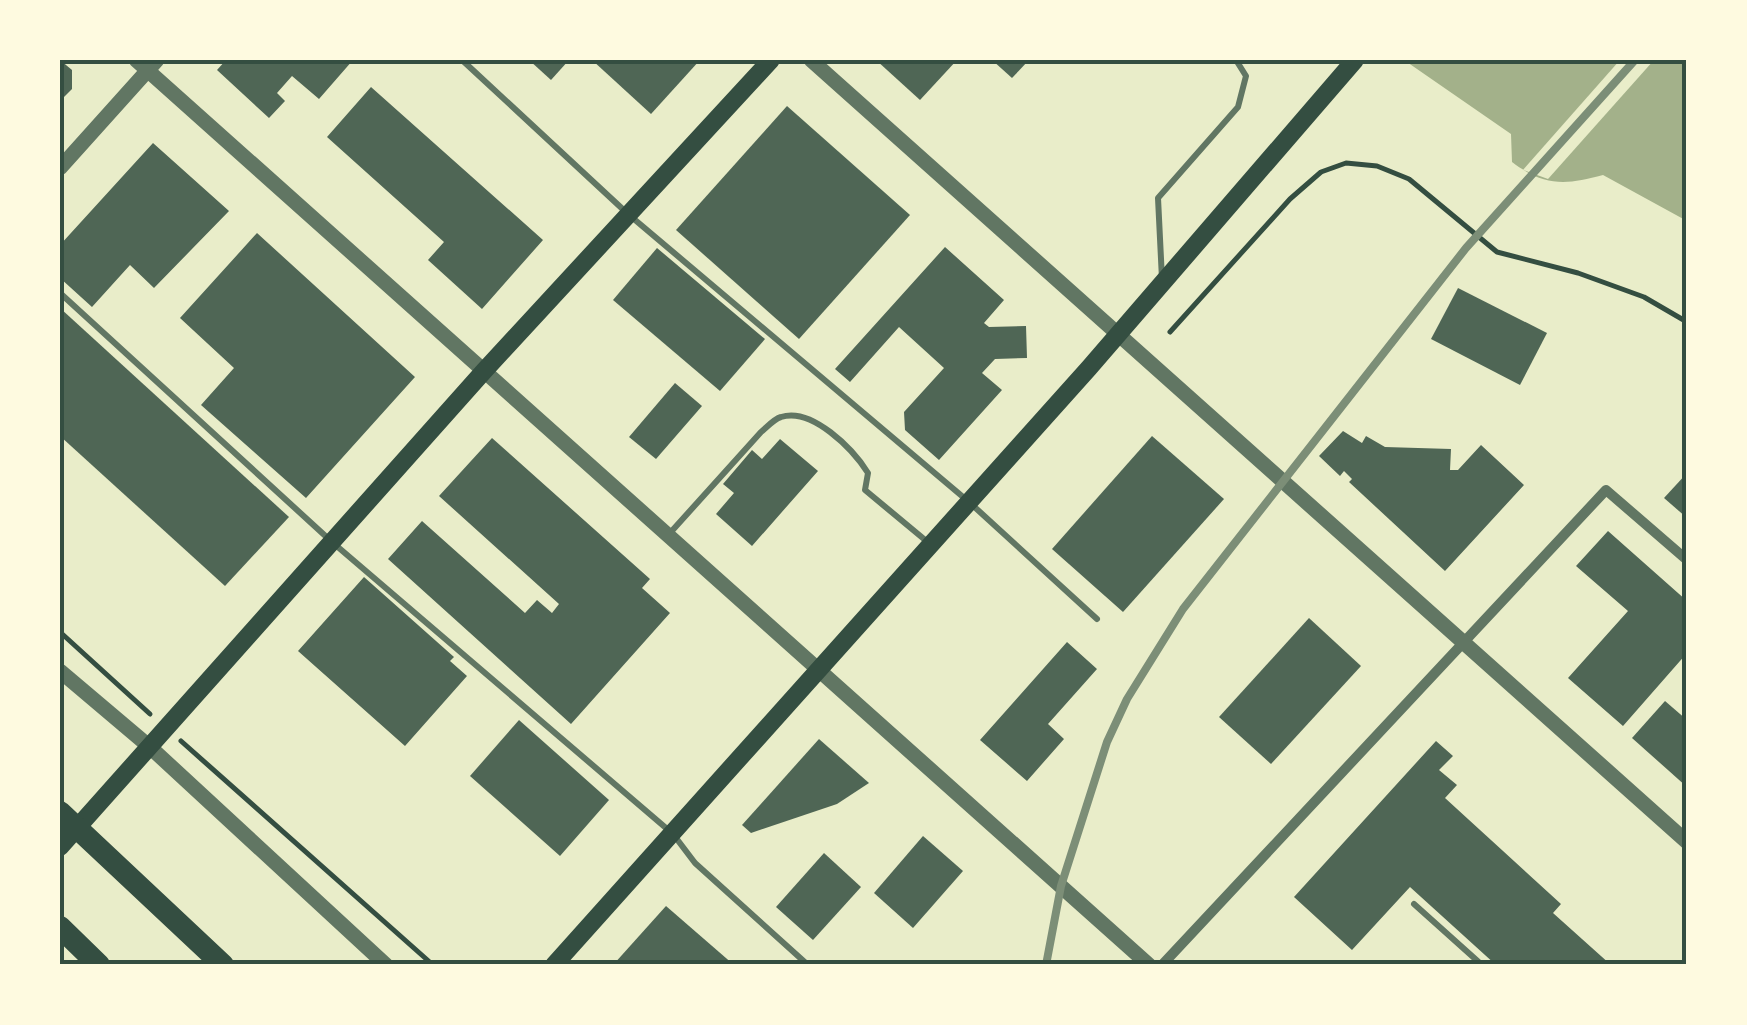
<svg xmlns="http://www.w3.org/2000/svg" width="1747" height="1025" viewBox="0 0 1747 1025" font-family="Quicksand,sans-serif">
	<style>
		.water { fill: #a3b18a }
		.pier { fill: #e9edc9 }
		.building { fill: #4f6655 }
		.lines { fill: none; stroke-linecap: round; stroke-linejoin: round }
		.path { stroke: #344e41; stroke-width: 5 }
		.service { stroke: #617663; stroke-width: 6 }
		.minor { stroke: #617663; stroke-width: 10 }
		.tertiary { stroke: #617663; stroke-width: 15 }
		.secondary { stroke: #344e41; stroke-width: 18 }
		.motorway { stroke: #344e41; stroke-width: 22 }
		.rail { stroke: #7c8e77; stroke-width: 8 }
		.neatline { fill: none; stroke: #344e41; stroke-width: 4 }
	</style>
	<rect width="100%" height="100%" fill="#e9edc9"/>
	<path class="water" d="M1404 60H1687V221L1603 175C1566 185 1545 187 1512 162L1511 134Z"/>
	<polygon class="pier" points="1620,60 1654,60 1548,179 1523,170"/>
	<g class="building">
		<polygon points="60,60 72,70 72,89 60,101"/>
		<polygon points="226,60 353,60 319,99 292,76 277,93 285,101 269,118 217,70"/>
		<polygon points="529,60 569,60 551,80"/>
		<polygon points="592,60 700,60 651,114"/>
		<polygon points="876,60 957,60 920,100"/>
		<polygon points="992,60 1029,60 1012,78"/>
		<polygon points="371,87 543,240 482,309 428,260 444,242 327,137"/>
		<polygon points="787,106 910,215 799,339 676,230"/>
		<polygon points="153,143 229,211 154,288 130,265 92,307 60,278 60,245"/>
		<polygon points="257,233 415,377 306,498 201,405 234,368 180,318"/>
		<polygon points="945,247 1004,300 984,323 989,327 1026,326 1027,358 995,359 982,373 1002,390 939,460 905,430 904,412 944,368 899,327 850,382 835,369"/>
		<polygon points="657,248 765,339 720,391 613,300"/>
		<polygon points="1458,288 1547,333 1520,385 1431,339"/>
		<polygon points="60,308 289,517 225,586 60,436"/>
		<polygon points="675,383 702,406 656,459 629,437"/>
		<polygon points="1343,431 1362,443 1366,436 1385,447 1451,449 1450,470 1458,470 1481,445 1524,485 1445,571 1349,482 1352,479 1344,471 1340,476 1319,456"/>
		<polygon points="1152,436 1224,499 1123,612 1052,549"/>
		<polygon points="492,438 650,579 642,588 670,613 571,724 388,559 422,521 525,613 537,600 552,613 559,604 439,496"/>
		<polygon points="780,439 818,471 752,546 716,514 734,493 723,484 752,450 762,459"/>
		<polygon points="1687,473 1687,518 1664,498"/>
		<polygon points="1608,531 1687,601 1687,653 1623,726 1568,678 1628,611 1576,566"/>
		<polygon points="364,577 454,657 450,661 467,676 405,746 298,651"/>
		<polygon points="1309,618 1361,666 1271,764 1219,717"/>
		<polygon points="1067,642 1097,669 1048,724 1064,739 1027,781 980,740"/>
		<polygon points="1665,701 1687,720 1687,787 1632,738"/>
		<polygon points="519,720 609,800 560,856 470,776"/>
		<polygon points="819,739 869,783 837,804 751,833 742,825"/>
		<polygon points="1436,741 1453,756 1439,770 1457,785 1445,798 1561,904 1553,913 1611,965 1496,965 1410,887 1352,950 1294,897"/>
		<polygon points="923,836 963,871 913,928 874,893"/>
		<polygon points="824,853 861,887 813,940 776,907"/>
		<polygon points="666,906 734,965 613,965"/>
	</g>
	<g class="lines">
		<g class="path">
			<polyline points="1170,332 1290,199 1321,172 1346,163 1377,166 1409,179 1497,252 1578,273 1644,297 1687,322"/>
			<polyline points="60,632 150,714"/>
			<polyline points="181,741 433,965"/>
		</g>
		<g class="service">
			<polyline points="462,60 628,214 969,502 1097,619"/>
			<polyline points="1162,279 1158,198 1238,107 1246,76 1236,60"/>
			<polyline points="60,293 332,542 673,834 695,863 808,965"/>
			<path d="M670 533 761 432C767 427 774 419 781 417 812 407 853 449 868 473L865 490 930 544"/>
			<polyline points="1414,904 1482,965"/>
		</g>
		<polyline class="minor" points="1162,965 1606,490 1687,560"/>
		<g class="tertiary">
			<polyline points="136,60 1149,965"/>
			<polyline points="811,60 1687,842"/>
			<polyline points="60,168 157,60"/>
			<polyline points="60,671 151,748 386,965"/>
		</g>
		<g class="secondary">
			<polyline points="60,847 484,371 771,60"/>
			<polyline points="554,965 1089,368 1355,60"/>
		</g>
		<g class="motorway">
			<polyline points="60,812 223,965"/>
			<polyline points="60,927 99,965"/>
		</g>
		<polyline class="rail" points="1046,965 1061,886 1107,742 1127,699 1183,609 1466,248 1635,60"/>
	</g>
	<rect width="1747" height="1025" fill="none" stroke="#fefae0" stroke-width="125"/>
	<rect x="62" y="62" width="1622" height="900" class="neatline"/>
</svg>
